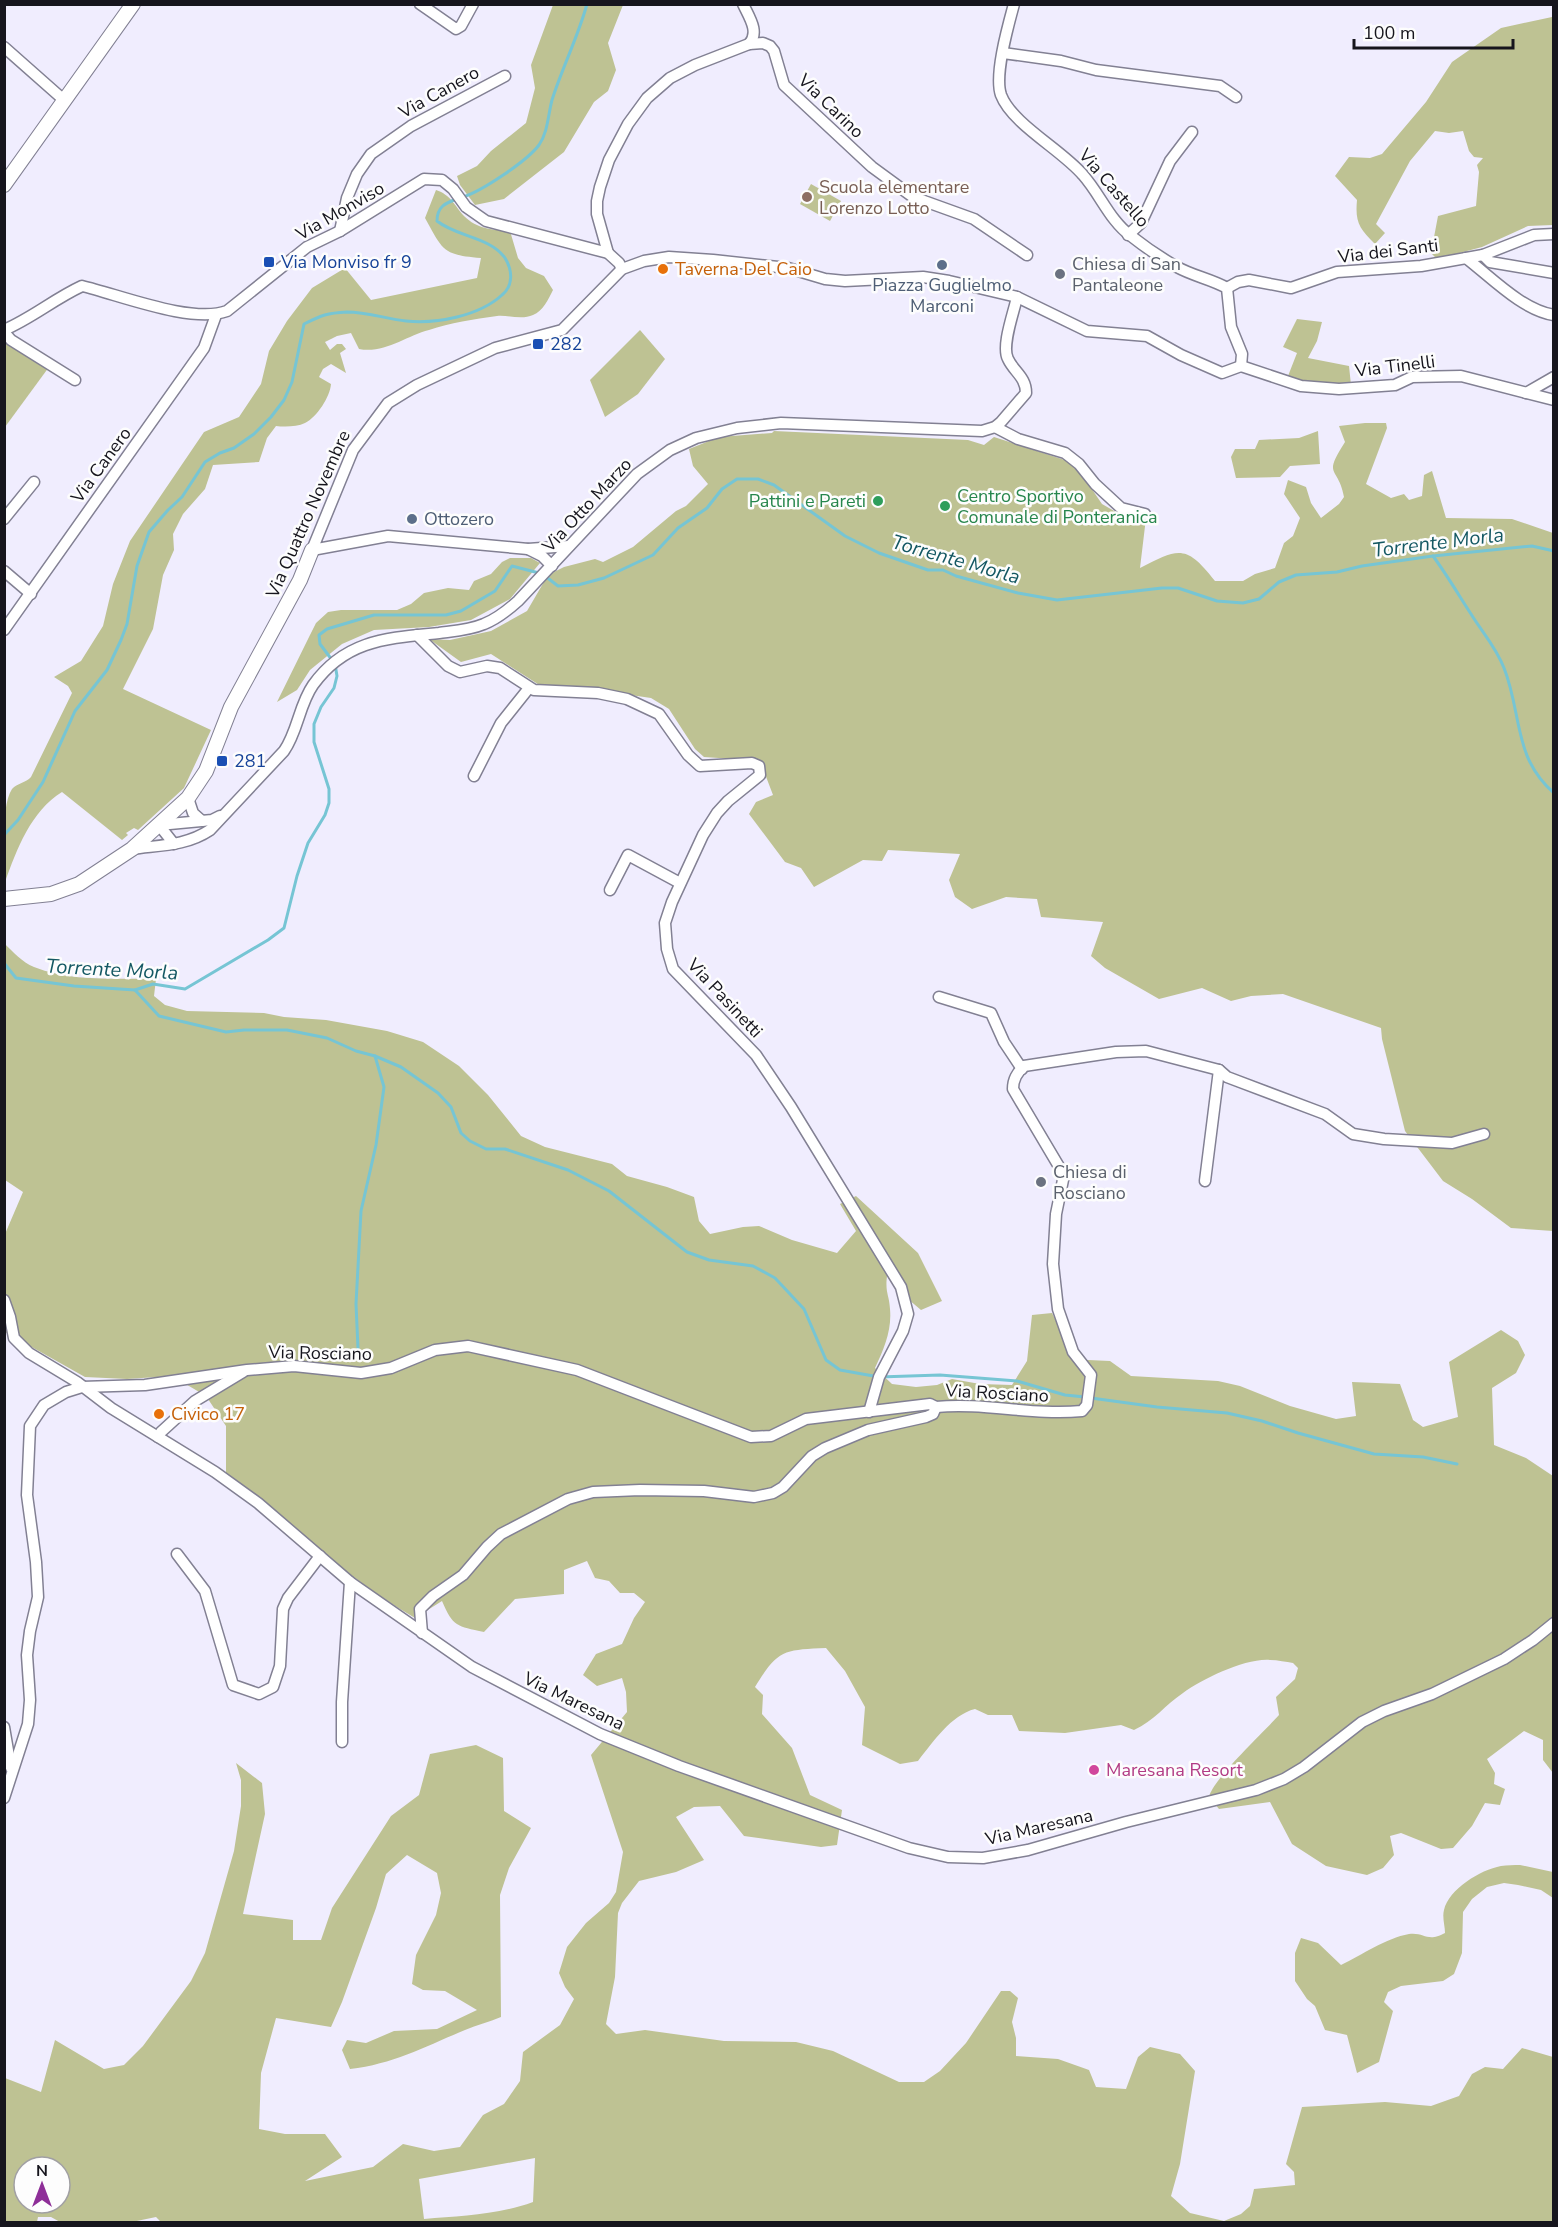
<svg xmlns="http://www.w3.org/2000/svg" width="1558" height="2227" viewBox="0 0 1558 2227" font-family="'Nunito Sans',sans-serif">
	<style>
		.green { fill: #bec293; fill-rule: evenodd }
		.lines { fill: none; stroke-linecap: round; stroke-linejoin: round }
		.stream { stroke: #76c5d4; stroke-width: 3 }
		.minor-casing { stroke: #828093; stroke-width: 13 }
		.tertiary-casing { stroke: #828093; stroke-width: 16 }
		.minor { stroke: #fff; stroke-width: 10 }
		.tertiary { stroke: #fff; stroke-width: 14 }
		.education-dot { fill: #8d6e63; stroke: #fdfdfd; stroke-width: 2 }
		.transit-dot { fill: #1a4fb4; stroke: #fdfdfd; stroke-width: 2 }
		.service-dot { fill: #5c6f8a; stroke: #fdfdfd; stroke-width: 2 }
		.food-dot { fill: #e8710a; stroke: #fdfdfd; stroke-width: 2 }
		.worship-dot { fill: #6b7280; stroke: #fdfdfd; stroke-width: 2 }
		.leisure-dot { fill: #2e9e5b; stroke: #fdfdfd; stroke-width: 2 }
		.hotel-dot { fill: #d1479c; stroke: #fdfdfd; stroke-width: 2 }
		.labels { text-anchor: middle; stroke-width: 5; stroke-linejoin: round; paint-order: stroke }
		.street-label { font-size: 18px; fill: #16151d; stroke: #fdfdfd }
		.education-label { font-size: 18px; fill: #785e54; stroke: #fdfdfd; text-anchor: start }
		.transit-label { font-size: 18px; fill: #164399; stroke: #fdfdfd; text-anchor: start }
		.worship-label { font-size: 18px; fill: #5b616d; stroke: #fdfdfd; text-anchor: start }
		.food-label { font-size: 18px; fill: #c56008; stroke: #fdfdfd; text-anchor: start }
		.service-label { font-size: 18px; fill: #4e5e75; stroke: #fdfdfd }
		.leisure-label { font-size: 18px; fill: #27864d; stroke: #fdfdfd; text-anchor: start }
		.hotel-label { font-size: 18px; fill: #b23c85; stroke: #fdfdfd; text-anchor: start }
		.water-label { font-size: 20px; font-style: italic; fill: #145863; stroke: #fdfdfd }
	</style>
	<rect width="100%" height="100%" fill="#f0edfe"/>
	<g class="green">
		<polygon points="553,5 623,5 608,43 616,70 608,91 594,102 564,152 504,199 475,205 460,185 457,176 477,166 491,151 526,123 535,88 531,65"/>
		<path d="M1553 14V225L1528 226 1482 247 1437 259 1431 253 1438 216 1476 206 1479 172 1477 165 1483 158 1474 157 1469 151 1463 131 1449 133 1435 131 1410 161 1376 224 1385 233 1375 244C1359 228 1355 222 1357 200L1335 176 1349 157 1370 158 1382 154 1426 102 1452 62 1501 28 1552 17Z"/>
		<polygon points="811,184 841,201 830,221 800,204"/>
		<path d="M436 190C451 195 454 205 464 216 477 229 493 230 510 231L518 258 526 268 544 276 553 290C548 300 543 311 533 315 522 320 509 315 497 316 474 319 450 323 429 330 406 336 384 354 359 349L351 333 337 336 325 342 330 350 337 344H342L346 349 340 353 346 373 331 364 323 369 319 377 331 384C330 397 317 417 305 423 297 427 284 427 276 426L267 438 259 462 213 465 205 489 183 514 173 534 174 550 163 575 153 629 123 689 211 730 184 788 138 830 134 828 126 833 128 835 122 840 62 792C31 811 17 849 5 882 5 858 0 808 12 789 17 783 26 783 31 777L72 693 68 686 54 677 81 661 103 626 113 584 130 541 204 432 239 417 261 384 269 351 287 321 312 288 345 268 371 300 477 278 481 258C442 255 443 250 425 218Z"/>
		<polygon points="1297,319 1322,322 1317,341 1308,358 1349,366 1351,385 1304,383 1288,376 1297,353 1283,347"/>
		<polygon points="640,330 665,359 638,394 605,417 590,380"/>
		<polygon points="4,338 49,367 5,427 4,427"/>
		<path d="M1365 423H1386L1387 428 1366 484 1391 498 1404 494 1409 500 1422 496 1424 475 1432 471 1446 518 1512 519 1553 533V1231L1511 1228 1472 1199 1443 1181 1405 1131 1382 1039 1381 1028 1283 994 1251 996 1231 1001 1202 988 1159 999 1105 968 1091 956 1103 922 1041 917 1037 899 1006 897 972 909 955 897 949 880 960 854 888 850 882 861 863 860 814 887 801 868 785 862 749 814 756 802 773 795 765 774 763 761 704 757 695 749 669 709 651 698 576 687 544 688 491 654 461 662 429 639 450 640 491 631 527 611 548 575 564 567 595 559 603 562 633 547 676 511 686 506 708 484 693 466 689 449 719 437 772 433 774 431 968 440 984 445 994 437 1074 463 1102 504 1123 516 1146 518 1140 568C1179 548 1186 544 1215 581H1243L1255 574 1275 568 1284 543 1293 536 1300 518 1284 494 1288 480 1306 487 1311 503 1321 518 1339 504 1344 497C1338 465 1322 478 1345 442L1339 426Z"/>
		<polygon points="1318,431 1320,464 1290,466 1280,477 1236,478 1231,457 1235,449 1255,449 1259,440 1299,438"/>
		<polygon points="510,558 531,558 540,563 510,599 471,620 429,627 374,630 342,644 310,670 297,690 277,702 310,635 316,623 328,612 341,610 397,610 411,604 424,593 448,588 469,590 474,581 491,574 502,562"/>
		<path d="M4 943C13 952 22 962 34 967 71 982 116 978 156 979L154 996 165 1005 187 1011 264 1013 284 1017 326 1020 387 1031 423 1042 459 1066 488 1095 521 1136 545 1147 612 1164 627 1176 667 1187 694 1197 699 1221 710 1234 743 1227 759 1226 792 1240 837 1253 856 1231 840 1204 856 1196 918 1253 942 1301 921 1310 902 1294 887 1276C885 1293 889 1294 890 1309 892 1330 884 1349 875 1368L892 1384 916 1387 937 1385 952 1379 980 1384 1012 1385 1027 1361 1032 1315 1052 1313 1077 1363 1088 1360 1110 1361 1131 1376 1218 1381 1240 1386 1290 1406 1336 1419 1356 1416 1352 1382 1400 1384 1413 1420 1423 1427 1458 1417 1449 1362 1501 1330 1518 1341 1525 1355 1516 1373 1492 1388 1494 1445 1526 1458 1553 1476V1773L1543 1760V1740L1524 1731 1487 1759 1495 1773 1494 1784 1505 1789 1500 1805 1485 1803 1472 1826 1453 1848 1441 1849 1401 1833 1390 1836 1394 1855 1383 1868 1367 1875 1326 1866 1292 1844 1270 1802 1219 1809 1209 1797C1213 1779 1264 1732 1279 1715L1276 1697 1295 1679 1298 1668 1293 1663C1286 1662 1278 1660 1270 1660 1245 1658 1203 1679 1183 1693 1165 1705 1154 1721 1134 1730L1121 1725 1065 1733 1019 1731 1012 1715H988L975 1709C951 1715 933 1742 918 1761L900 1764 862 1745 865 1707 845 1671 826 1648C784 1650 778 1649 755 1687L763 1695 762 1714 792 1748 810 1795 842 1810 837 1845 821 1847 744 1836 720 1806 694 1807 676 1817 704 1860 676 1872 639 1881 622 1903 618 1913 615 1977 606 2024 616 2034 645 2030 724 2041 796 2042 833 2051 899 2082H924L940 2071 966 2043 1001 1991H1010L1018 1998 1012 2022 1016 2038V2056L1058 2059 1089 2070 1096 2087 1126 2089 1138 2057 1150 2047 1180 2054 1195 2071 1180 2164 1171 2196 1190 2213 1224 2221 1241 2214 1250 2206 1254 2189 1295 2185 1294 2172 1286 2164 1302 2107 1385 2102 1431 2106 1459 2096 1472 2074 1485 2067 1503 2069 1522 2048 1553 2057V2222H161L156 2217 132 2222H60L51 2217H38L37 2222H5V2078L41 2092 55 2040 104 2069 124 2065 143 2046 191 1981 205 1953 234 1851 241 1806V1780L236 1763 262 1783 265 1814 243 1914 293 1920V1940H321L332 1908 391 1816 419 1795 430 1754 476 1745 503 1758 504 1811 531 1828 509 1868 500 1895 501 2017C489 2022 477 2025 465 2030 426 2046 394 2064 350 2069L342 2050 347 2040 366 2043 394 2031 437 2029 477 2010 445 1991 423 1990 412 1984 416 1955 436 1915 441 1893 437 1873 407 1855 386 1874 376 1908 342 2002 331 2027 276 2018 261 2073 259 2129 285 2134H325L342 2157 305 2181 373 2167 403 2144 434 2151 460 2147 483 2115 504 2104 520 2081 523 2052 560 2025 574 1999 565 1987 559 1973 567 1947 586 1923 609 1903 616 1892 623 1852 591 1755 627 1712 626 1692 622 1678 597 1686 583 1675 596 1654 622 1644 634 1618 645 1602 634 1593H620L609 1581 595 1578 587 1561 564 1570V1594L515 1599 484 1632C457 1626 453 1627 442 1601L415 1618C347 1579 290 1522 226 1477V1426L206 1396 172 1376 127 1379 85 1377 5 1332V1234L23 1192 5 1180ZM535 2158 533 2202C498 2215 460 2216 424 2219L419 2179ZM24 2167H60V2203H24Z"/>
		<path d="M1520 1865 1553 1872V1898L1541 1890 1518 1885 1504 1883 1487 1887 1472 1899 1463 1912 1462 1953 1454 1974 1443 1981 1401 1986 1388 1992 1384 2002 1393 2011 1379 2062 1357 2073 1347 2035 1325 2030 1315 2006 1307 1999 1295 1981V1953L1301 1938 1318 1943 1341 1965C1362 1955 1386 1938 1409 1934 1425 1932 1427 1943 1445 1933 1445 1926 1442 1917 1444 1910 1449 1889 1480 1870 1501 1866 1507 1865 1514 1865 1520 1865Z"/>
	</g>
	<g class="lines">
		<g class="stream">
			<path d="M463 197C482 191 527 161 539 145 548 132 548 115 552 100 562 68 578 37 587 4"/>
			<path d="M1433 556C1447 575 1458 594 1471 614 1482 632 1496 647 1504 668 1522 713 1513 758 1554 793"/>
			<polyline points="545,576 558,586 578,585 604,578 653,555 678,528 707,508 722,489 737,479 758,479 774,485 845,536 879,553 928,570 943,570 956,576 1018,593 1057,600 1162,588 1178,588 1217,601 1243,603 1259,599 1279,582 1296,575 1337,572 1362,566 1433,556 1532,546 1554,551"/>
			<path d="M4 835 18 820 43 782 75 711 107 670 121 640 127 624 137 566 149 532 168 510 182 497 205 462 220 453 234 448 254 434 271 417 284 400 292 382 304 324C322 315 327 313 347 312 367 312 387 319 406 321 437 324 479 316 502 295 513 286 513 271 505 258 490 237 457 237 437 221 437 207 445 203 457 199"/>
			<polyline points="4,963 16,978 74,986 135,990 153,984 185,989 268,940 284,928 297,876 308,843 325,815 329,803 329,789 314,742 314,724 321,707 334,688 337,676 335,664 320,644 319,635 327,629 374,615 446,615 461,611 495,591 512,566 539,573"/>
			<polyline points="135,990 159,1016 226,1032 244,1030 287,1030 327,1038 356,1051 375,1056 384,1087 376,1145 361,1211 356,1304 358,1348"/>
			<polyline points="375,1056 401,1067 438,1093 451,1107 461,1133 470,1141 486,1149 505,1149 568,1170 609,1191 687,1252 709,1260 753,1266 775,1278 804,1309 826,1360 840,1370 879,1377 940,1375 1017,1381 1065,1395 1085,1397"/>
			<polyline points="1091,1398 1157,1407 1227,1413 1262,1421 1298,1433 1374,1454 1423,1457 1457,1464"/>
		</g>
		<g class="minor-casing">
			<g id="minor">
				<polyline points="420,4 456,29 461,26 473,4"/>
				<path d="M743 4C749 17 760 32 749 44"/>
				<path d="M1014 4C1008 26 994 75 1001 95 1012 124 1062 150 1083 175 1100 194 1110 221 1131 236 1145 247 1161 258 1177 267 1193 276 1211 279 1227 288L1231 327 1242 354 1241 366"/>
				<polyline points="4,47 65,101"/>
				<polyline points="1003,53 1061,61 1096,70 1220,86 1236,97"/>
				<polyline points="340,231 347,198 357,174 371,154 411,126 505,76"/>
				<polyline points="1128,235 1141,223 1170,161 1192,132"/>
				<polyline points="608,253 597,214 597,201 600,187 609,160 628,124 647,98 670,78 695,65 749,44 763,43 770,46 774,51 784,85 872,167 913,197 974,219 1027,255"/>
				<polyline points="1483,255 1490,262 1554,273"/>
				<path d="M1466 258C1491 277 1522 310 1554 315"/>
				<polyline points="1227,288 1238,282 1249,280 1291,288 1337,272 1421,266 1483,255 1534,235 1554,234"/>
				<path d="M4 330C32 318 54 299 82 286 120 295 192 324 227 311L307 247 340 231 424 179 442 180 453 189 466 207 486 221 608 253 619 263 622 269"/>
				<polyline points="4,332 11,340 75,380"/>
				<polyline points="1241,366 1301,386 1339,389 1395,385 1412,377 1461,376 1554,400"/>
				<polyline points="1526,393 1554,377"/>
				<polyline points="995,427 1018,439 1065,453 1079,464 1095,484 1121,508 1145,514"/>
				<polyline points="4,519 34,482"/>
				<polyline points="569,546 528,549 388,536 312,550 353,450 388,403 417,385 495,348 562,330 622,269 644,261 669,257 713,260 788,268 825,279 845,281 923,277 949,281 1017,297 1087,331 1147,336 1181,355 1222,373 1241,366"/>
				<polyline points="528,549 542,556 552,566"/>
				<polyline points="4,571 31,594"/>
				<polyline points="4,630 204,348 216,315"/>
				<polyline points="417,635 448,666 460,672 487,666 500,668 534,690 598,693 627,699 659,714 688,755 700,766 752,763 759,766 760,775 728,801 717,813 703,835 672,902 665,923 667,949 673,969 756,1055 791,1107 901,1287 908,1314 903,1331 879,1377 869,1412"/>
				<polyline points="474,776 501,723 529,688"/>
				<polyline points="188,798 193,813 202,821"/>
				<polyline points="174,844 159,825 212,820 220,816"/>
				<path d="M132 849C160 845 186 846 210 830L284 751C298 731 299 705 313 685 346 639 389 638 439 633 454 631 470 630 484 624 497 619 508 610 518 601L637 474 670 450 696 438 737 428 781 423 982 431 995 427 1001 422 1026 393C1026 377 1014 372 1008 359 1001 346 1014 312 1017 297"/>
				<polyline points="610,890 628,855 680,883"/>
				<polyline points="939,997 991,1013 1004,1042 1022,1069"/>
				<polyline points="1205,1181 1219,1070"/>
				<polyline points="4,1300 10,1317 14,1338 29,1353 77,1382 111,1408 215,1472 258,1503 350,1582 472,1667 600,1734 679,1766 909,1848 948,1857 983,1858 1028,1850 1126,1822 1256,1790 1284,1779 1304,1767 1362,1722 1384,1711 1432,1694 1504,1659 1533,1640 1554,1623"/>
				<polyline points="158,1437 161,1432 195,1401 243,1372"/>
				<polyline points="177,1554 205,1591 233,1685 259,1694 273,1687 280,1666 283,1609 288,1598 320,1556"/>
				<polyline points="422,1633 420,1609 433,1596 463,1575 487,1547 501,1534 568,1499 593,1492 640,1490 704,1491 754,1497 773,1493 783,1487 812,1456 825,1448 868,1430 926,1417 933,1414 936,1407"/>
				<polyline points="4,1727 11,1768"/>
				<polyline points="342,1742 342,1702 350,1582"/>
				<path d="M4 1798 28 1724 30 1700 27 1655 30 1631 38 1597 36 1562 27 1495 30 1426 44 1405 66 1392 82 1387 145 1385 247 1370 294 1366 361 1373 391 1368 435 1350 468 1346 577 1370 751 1437 771 1436 806 1419 930 1404 936 1407C984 1402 1033 1416 1082 1411L1087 1405 1091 1375 1073 1352 1058 1309 1053 1264 1056 1214 1064 1175 1013 1089C1013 1079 1017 1073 1024 1066L1116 1052 1146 1051 1219 1070 1227 1077 1325 1114 1353 1134 1384 1139 1452 1143 1484 1134"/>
			</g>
		</g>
		<g class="tertiary-casing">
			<g id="tertiary">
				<polyline points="4,185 133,4"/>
				<polyline points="4,899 51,894 79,884 132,849 188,798 206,771 231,707 300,580 312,550"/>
			</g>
		</g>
		<use href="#minor" class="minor"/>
		<use href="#tertiary" class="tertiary"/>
	</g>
	<circle class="education-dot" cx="807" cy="197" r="6"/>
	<g class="transit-dot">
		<rect x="263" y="256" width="12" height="12" rx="3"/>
		<rect x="532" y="338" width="12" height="12" rx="3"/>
		<rect x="216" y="755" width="12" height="12" rx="3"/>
	</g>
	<g class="service-dot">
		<circle cx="942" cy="265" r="6"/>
		<circle cx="412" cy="519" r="6"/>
	</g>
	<g class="food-dot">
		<circle cx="663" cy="269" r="6"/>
		<circle cx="159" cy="1414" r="6"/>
	</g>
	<g class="worship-dot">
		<circle cx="1060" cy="274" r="6"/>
		<circle cx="1041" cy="1182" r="6"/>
	</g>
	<g class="leisure-dot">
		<circle cx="878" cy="501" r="6"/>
		<circle cx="945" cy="506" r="6"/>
	</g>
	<circle class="hotel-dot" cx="1094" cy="1770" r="6"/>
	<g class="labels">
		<g class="street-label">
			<text transform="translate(439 92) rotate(-29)" y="6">Via Canero</text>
			<text transform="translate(831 106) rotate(44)" y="6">Via Carino</text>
			<text transform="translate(1114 188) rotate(49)" y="6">Via Castello</text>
			<text transform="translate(340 211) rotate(-30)" y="6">Via Monviso</text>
			<text transform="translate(1388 251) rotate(-7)" y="6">Via dei Santi</text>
			<text transform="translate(1395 366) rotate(-7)" y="6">Via Tinelli</text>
			<text transform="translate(101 465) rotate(-54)" y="6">Via Canero</text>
			<text transform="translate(587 505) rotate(-47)" y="6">Via Otto Marzo</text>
			<text transform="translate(308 514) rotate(-66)" y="6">Via Quattro Novembre</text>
			<text transform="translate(725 998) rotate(47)" y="6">Via Pasinetti</text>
			<text transform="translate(320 1353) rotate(1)" y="6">Via Rosciano</text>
			<text transform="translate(997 1393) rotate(3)" y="6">Via Rosciano</text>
			<text transform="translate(574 1701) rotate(26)" y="6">Via Maresana</text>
			<text transform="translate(1039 1827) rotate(-13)" y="6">Via Maresana</text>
		</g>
		<g class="education-label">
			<text x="819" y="193">Scuola elementare<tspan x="819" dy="21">Lorenzo Lotto</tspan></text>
		</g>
		<g class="transit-label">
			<text x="281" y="268">Via Monviso fr 9</text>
			<text x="550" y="350">282</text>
			<text x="234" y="767">281</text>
		</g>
		<g class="worship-label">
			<text x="1072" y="270">Chiesa di San<tspan x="1072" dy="21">Pantaleone</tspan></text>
			<text x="1053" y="1178">Chiesa di<tspan x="1053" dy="21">Rosciano</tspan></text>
		</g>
		<g class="food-label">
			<text x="675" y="275">Taverna Del Caio</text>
			<text x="171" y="1420">Civico 17</text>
		</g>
		<g class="service-label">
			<text x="942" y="291">Piazza Guglielmo<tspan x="942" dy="21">Marconi</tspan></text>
			<text x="424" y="525" text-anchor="start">Ottozero</text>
		</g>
		<g class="leisure-label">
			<text x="957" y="502">Centro Sportivo<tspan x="957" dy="21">Comunale di Ponteranica</tspan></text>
			<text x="866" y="507" text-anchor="end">Pattini e Pareti</text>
		</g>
		<g class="hotel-label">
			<text x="1106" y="1776">Maresana Resort</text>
		</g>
		<g class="water-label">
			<text transform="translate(1438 542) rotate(-7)" y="7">Torrente Morla</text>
			<text transform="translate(956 559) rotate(16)" y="7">Torrente Morla</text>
			<text transform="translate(112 969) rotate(3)" y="7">Torrente Morla</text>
		</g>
	</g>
	<rect width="1558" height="2227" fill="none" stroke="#16151d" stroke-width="12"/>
	<g transform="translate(42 2185)"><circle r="28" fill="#fdfdfd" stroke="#a1a0a3" stroke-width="1.5"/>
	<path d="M0-4.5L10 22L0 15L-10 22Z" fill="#8e2f98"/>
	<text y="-9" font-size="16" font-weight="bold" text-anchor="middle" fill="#16151d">N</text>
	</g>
	<path d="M1354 39v9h159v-9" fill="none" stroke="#16151d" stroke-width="3"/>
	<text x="1363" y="39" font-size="18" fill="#16151d" stroke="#fdfdfd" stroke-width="4.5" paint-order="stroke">100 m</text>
</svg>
